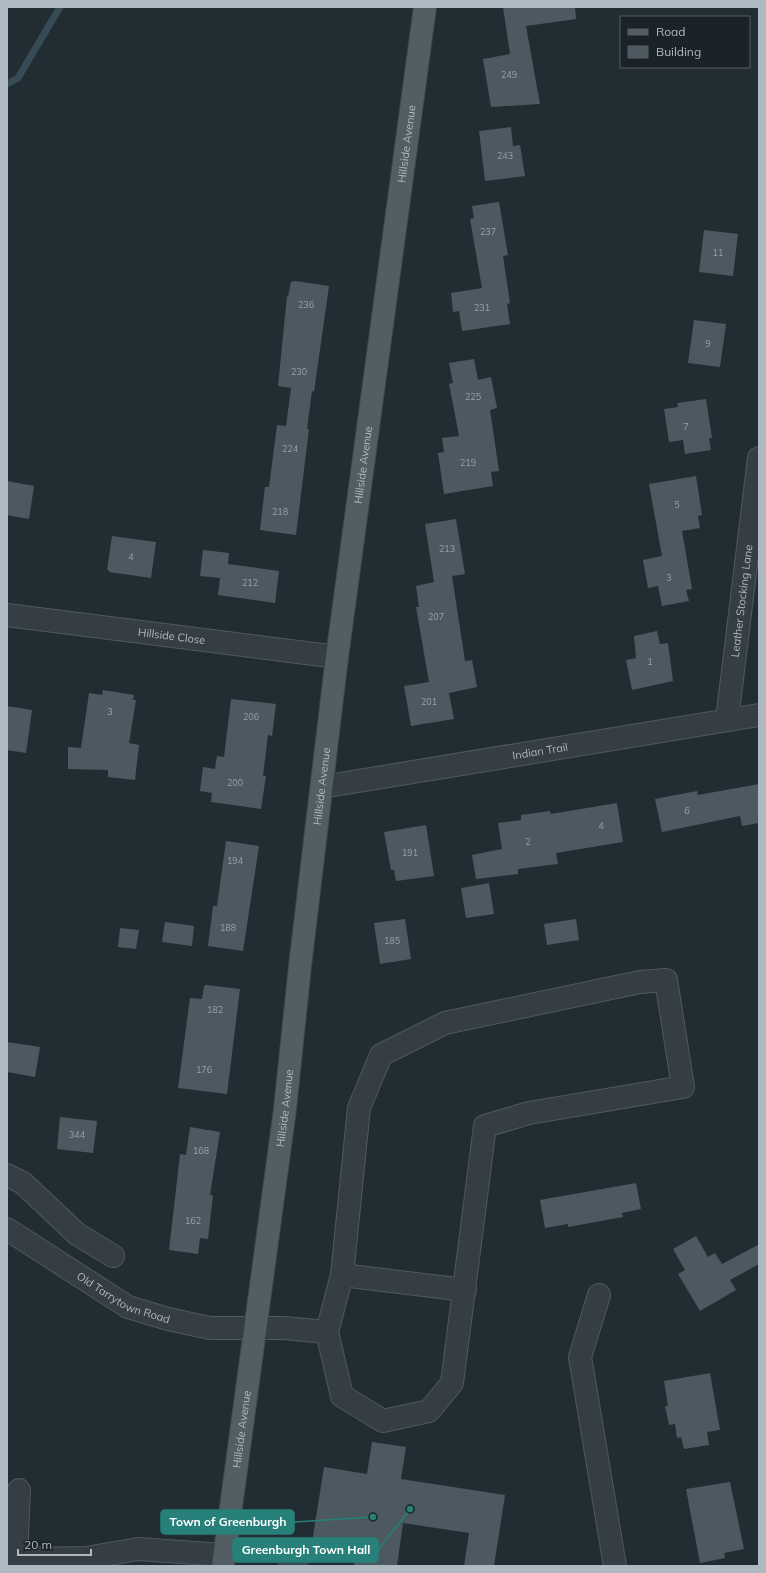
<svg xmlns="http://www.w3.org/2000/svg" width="766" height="1573" viewBox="0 0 766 1573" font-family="Mulish,sans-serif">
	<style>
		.water { fill: #374b57 }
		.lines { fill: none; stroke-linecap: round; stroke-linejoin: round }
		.stream { stroke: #374b57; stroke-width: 7 }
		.building { fill: #4d5961 }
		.minor-casing { stroke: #4f595f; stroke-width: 24 }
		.major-casing { stroke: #3e474d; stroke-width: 24 }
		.minor { stroke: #353e44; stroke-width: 22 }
		.major { stroke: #535d64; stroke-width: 22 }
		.labels { text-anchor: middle; stroke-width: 3; stroke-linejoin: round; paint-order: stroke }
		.number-label { font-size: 9px; fill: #96a1a9 }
		.street-label { font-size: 11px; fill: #afb9c1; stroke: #1a2328 }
		.leader { fill: none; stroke: #27807a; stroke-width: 1.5 }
		.callout-dot { fill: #27807a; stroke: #1a2328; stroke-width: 1.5 }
		.callout { fill: #27807a; stroke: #27807a; stroke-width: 1.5 }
		.callout-label { font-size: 12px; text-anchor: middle; font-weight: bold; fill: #fff }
	</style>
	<rect width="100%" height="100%" fill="#222c33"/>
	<polygon class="water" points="288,1548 299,1552 310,1566 277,1566"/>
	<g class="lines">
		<polyline class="stream" points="7,84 18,78 60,7"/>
	</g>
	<g class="building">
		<polygon points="503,7 575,7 576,19 526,26 540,104 491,107 483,59 510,54"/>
		<polygon points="511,127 513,146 520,145 525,176 485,181 479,131"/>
		<polygon points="499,202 508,255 503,256 510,303 507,304 510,324 462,331 459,311 453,312 451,293 482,288 470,219 474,218 472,206"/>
		<polygon points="704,230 738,234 733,276 699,272"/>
		<polygon points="295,281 329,286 314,392 312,391 307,429 309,429 296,535 260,530 265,487 269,487 277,425 286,426 291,388 278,386 287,296 288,297 291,282"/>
		<polygon points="694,320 726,324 720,367 688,363"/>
		<polygon points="474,359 478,380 491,377 497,408 490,410 499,471 491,472 493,486 444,494 438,453 444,452 442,438 459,436 449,384 453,383 449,363"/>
		<polygon points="706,399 712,438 709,438 711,450 685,454 683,440 669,442 664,409 678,407 677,403"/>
		<polygon points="696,476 702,515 698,516 700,528 682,531 692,589 686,590 689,601 662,606 658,586 648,588 643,560 662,556 649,484"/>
		<polygon points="7,481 34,486 29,519 7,515"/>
		<polygon points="456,519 465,574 452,576 465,661 472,660 477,687 449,693 454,719 411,726 404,686 429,682 416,607 419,607 416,586 434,582 425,524"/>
		<polygon points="112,536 156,542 151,578 109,572 109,570 107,570"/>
		<polygon points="203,550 229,553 228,564 279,571 275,603 218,595 220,578 200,576"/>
		<polygon points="657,631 660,644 668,643 673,681 632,690 626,660 636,658 634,636"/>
		<polygon points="103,690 134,695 133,700 136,700 129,743 139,745 135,780 108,777 108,770 68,769 68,747 81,748 89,693 102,695"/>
		<polygon points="231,699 276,704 272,736 268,735 263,776 266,776 261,809 211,802 212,793 200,791 203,767 215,769 217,756 224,757"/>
		<polygon points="7,706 32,710 26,753 7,750"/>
		<polygon points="759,784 759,823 742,826 740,816 662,832 655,799 697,791 698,795"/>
		<polygon points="617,803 623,842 556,853 558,864 518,869 518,874 476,879 472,855 502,849 498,823 521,820 521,815 550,811 551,814"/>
		<polygon points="426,825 434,876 396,881 394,870 391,870 384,832"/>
		<polygon points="226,841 259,846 243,951 208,946 213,906 217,906"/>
		<polygon points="489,883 494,914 466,918 461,888"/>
		<polygon points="405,919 411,959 380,964 374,923"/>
		<polygon points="576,919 579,940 547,945 544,924"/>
		<polygon points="165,922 194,926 192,946 162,942"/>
		<polygon points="120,928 139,930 136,949 118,947"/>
		<polygon points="206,985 240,989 227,1094 178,1088 190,998 202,999 204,986"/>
		<polygon points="7,1042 40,1047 35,1077 7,1072"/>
		<polygon points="60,1117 97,1121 93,1153 57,1149"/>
		<polygon points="190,1127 220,1132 210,1195 213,1195 208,1239 200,1238 198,1254 169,1250 180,1154 186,1155"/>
		<polygon points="636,1183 641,1209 622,1213 623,1217 568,1227 568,1224 545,1228 540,1200"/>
		<polygon points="696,1236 708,1257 715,1253 722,1264 758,1245 759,1247 759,1264 730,1280 736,1290 700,1311 678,1274 685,1270 673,1249"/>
		<polygon points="710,1373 720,1430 707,1432 709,1445 684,1449 681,1437 677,1438 675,1424 669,1425 665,1406 668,1406 664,1381"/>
		<polygon points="372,1442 406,1447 401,1479 505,1495 494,1566 464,1566 469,1533 403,1523 397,1566 354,1566 355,1556 311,1549 324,1467 367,1474"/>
		<polygon points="730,1482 744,1549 724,1553 725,1558 700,1563 686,1489"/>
	</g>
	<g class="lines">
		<g class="minor-casing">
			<g id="minor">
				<path id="s1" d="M7 615 337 657"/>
				<path id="s2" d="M727 720 759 458"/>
				<path id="s3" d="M322 787 759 715"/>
				<polygon points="666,980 683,1087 529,1113 485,1126 452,1383 429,1411 383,1421 342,1396 327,1332 342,1275 359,1108 381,1055 445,1023 640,982"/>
				<polyline points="7,1175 23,1183 77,1234 113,1256"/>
				<path id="s4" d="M7 1229 128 1307 168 1319 210 1328H284L327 1332"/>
				<polyline points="342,1275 465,1290"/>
				<polyline points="599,1295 580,1357 615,1566"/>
				<polyline points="16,1558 19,1490"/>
				<polyline points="7,1559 86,1558 138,1549 224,1555"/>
			</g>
		</g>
		<g class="major-casing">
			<g id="major">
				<path id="s5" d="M223 1566 285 1109 300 966 337 657 425 7"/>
			</g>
		</g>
		<use href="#minor" class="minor"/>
		<use href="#major" class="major"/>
	</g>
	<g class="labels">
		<g class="number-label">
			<text x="509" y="78">249</text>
			<text x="505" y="159">243</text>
			<text x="488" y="235">237</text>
			<text x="718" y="256">11</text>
			<text x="306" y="308">236</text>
			<text x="482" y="311">231</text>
			<text x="708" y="347">9</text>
			<text x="299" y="375">230</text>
			<text x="473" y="400">225</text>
			<text x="686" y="430">7</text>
			<text x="290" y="452">224</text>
			<text x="468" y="466">219</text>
			<text x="677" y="508">5</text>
			<text x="280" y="515">218</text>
			<text x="447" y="552">213</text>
			<text x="131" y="560">4</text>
			<text x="669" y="581">3</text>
			<text x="250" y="586">212</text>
			<text x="436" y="620">207</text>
			<text x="650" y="665">1</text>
			<text x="429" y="705">201</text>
			<text x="110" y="715">3</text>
			<text x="251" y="720">206</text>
			<text x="235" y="786">200</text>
			<text x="687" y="814">6</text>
			<text x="601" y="829">4</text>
			<text x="528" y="845">2</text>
			<text x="410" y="856">191</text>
			<text x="235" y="864">194</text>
			<text x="228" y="931">188</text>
			<text x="392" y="944">185</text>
			<text x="215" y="1013">182</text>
			<text x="204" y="1073">176</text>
			<text x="77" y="1138">344</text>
			<text x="201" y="1154">168</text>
			<text x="193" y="1224">162</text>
		</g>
		<g class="street-label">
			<text dy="4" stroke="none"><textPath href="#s5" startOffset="1434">Hillside Avenue</textPath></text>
			<text dy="4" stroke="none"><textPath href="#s5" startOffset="1110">Hillside Avenue</textPath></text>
			<text dy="4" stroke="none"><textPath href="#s2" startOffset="120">Leather Stocking Lane</textPath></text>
			<text dy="4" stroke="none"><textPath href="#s1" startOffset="166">Hillside Close</textPath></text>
			<text dy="4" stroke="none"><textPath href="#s3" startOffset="221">Indian Trail</textPath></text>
			<text dy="4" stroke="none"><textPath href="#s5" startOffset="786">Hillside Avenue</textPath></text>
			<text dy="4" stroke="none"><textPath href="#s5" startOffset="462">Hillside Avenue</textPath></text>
			<text dy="4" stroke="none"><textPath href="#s4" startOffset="136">Old Tarrytown Road</textPath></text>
			<text dy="4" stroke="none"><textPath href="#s5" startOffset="138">Hillside Avenue</textPath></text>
		</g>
	</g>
	<path class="leader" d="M373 1517L294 1522M410 1509L378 1550"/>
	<g class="callout-dot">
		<circle cx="373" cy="1517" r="4"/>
		<circle cx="410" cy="1509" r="4"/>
	</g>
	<g class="callout">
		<rect x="161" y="1510" width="133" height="24" rx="4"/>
		<rect x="233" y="1538" width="145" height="24" rx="4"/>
	</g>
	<g class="callout-label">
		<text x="228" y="1526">Town of Greenburgh</text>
		<text x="306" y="1554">Greenburgh Town Hall</text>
	</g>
	<rect width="766" height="1573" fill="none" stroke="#afb9c1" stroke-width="16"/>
	<rect x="620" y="16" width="130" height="52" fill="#1a2328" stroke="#565f65"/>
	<rect x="628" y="29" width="20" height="6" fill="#535d64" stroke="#565f65"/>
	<text x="656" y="36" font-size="12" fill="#afb9c1">Road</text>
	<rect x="628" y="46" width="20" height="12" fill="#4d5961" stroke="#565f65"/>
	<text x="656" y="56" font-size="12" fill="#afb9c1">Building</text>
	<path d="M18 1549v6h73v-6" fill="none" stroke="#afb9c1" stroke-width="2"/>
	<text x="24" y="1549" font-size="12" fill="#afb9c1" stroke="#1a2328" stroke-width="3" paint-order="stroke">20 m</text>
</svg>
